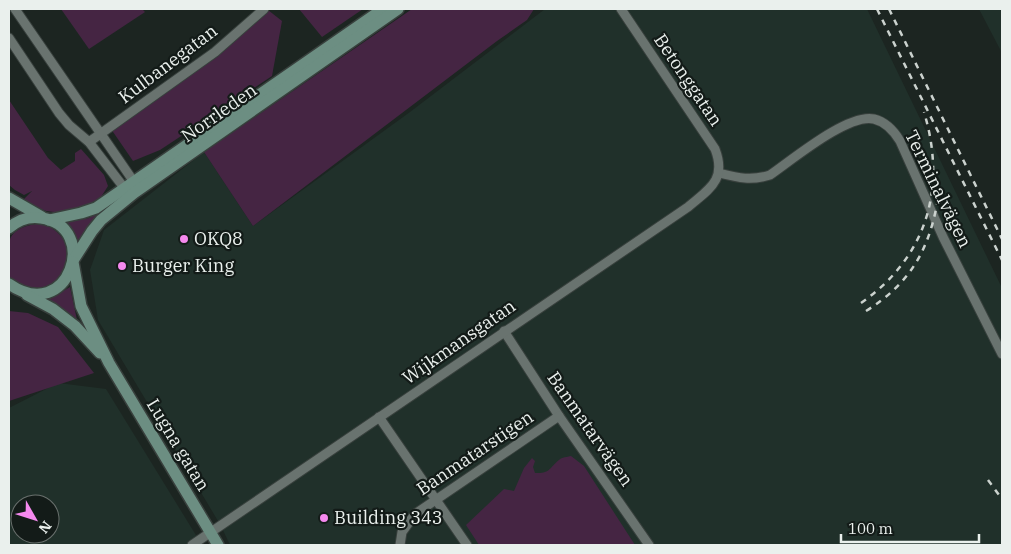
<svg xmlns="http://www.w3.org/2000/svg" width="1011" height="554" viewBox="0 0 1011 554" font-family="'IBM Plex Serif',serif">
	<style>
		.built { fill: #20302a; fill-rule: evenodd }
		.green { fill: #452543 }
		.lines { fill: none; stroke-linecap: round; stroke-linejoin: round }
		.minor-casing { stroke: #38403d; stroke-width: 11 }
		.secondary-casing { stroke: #38403d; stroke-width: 14 }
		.minor { stroke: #69736f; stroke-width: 9 }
		.secondary { stroke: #6c8e82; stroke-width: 11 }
		.rail { stroke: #cbd2ce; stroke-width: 2.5; stroke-dasharray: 6 6; stroke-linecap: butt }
		.poi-dot { fill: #f589ee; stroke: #131b18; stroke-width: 2 }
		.labels { text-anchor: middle; stroke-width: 4.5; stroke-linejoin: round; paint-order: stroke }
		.street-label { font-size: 18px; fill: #eaf0ed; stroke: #131b18 }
		.poi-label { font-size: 18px; fill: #eaf0ed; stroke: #131b18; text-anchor: start }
	</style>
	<rect width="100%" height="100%" fill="#1c2521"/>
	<g class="built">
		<polygon points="545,9 867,9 1002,288 1002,545 230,545 221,526 98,320 90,270 104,230 204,152 253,226 410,112"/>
		<polygon points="979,9 1002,9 1002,53"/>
		<path d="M58 383 106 389 202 545H9V408ZM20 504H50V534H20Z"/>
	</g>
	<g class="green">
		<polygon points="61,9 142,9 145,12 89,49"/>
		<polygon points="299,9 363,9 322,37"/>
		<polygon points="412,9 534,9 527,20 497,41 253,226 204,152"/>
		<polygon points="268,10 282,21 272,76 160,150 133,161 111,129"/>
		<polygon points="9,100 48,158 61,170 75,161 75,153 81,149 104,175 108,186 101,197 83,208 62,213 46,211 22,201 32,191 24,195 15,190 9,185"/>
		<polygon points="119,199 79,242 64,223 89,218"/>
		<path d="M36 224C40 225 44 225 48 226 61 232 73 249 68 265 66 271 60 279 56 285L34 291 13 282 9 278C9 249 0 230 36 224Z"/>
		<polygon points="70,287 77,320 48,300"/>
		<polygon points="9,311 28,313 58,327 94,373 9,401"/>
		<path d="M571 456 584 466 635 545H479L466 525 504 489 514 491 524 468 532 458 535 461 533 467 535 473C550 474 549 468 559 460 562 457 567 457 571 456Z"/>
	</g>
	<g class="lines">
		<g class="minor-casing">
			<g id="minor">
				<polyline points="15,9 134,182 134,187"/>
				<polyline points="9,38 59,113 69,125 89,142 125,189 129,191"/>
				<polyline points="89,142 215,52 264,9"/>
				<path d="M719 173C739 178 751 181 770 175 792 160 848 113 874 119 886 122 894 131 900 141L943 237 1002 354"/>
				<polyline points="504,331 559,416 649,545"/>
				<polyline points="379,417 467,545"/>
				<path d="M192 545 688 207C709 189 727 180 715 149L621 9"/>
				<polyline points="400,545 402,532 415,514 559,416"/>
			</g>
		</g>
		<g class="secondary-casing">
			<g id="secondary">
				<polyline points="9,198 42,217"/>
				<polyline points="49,220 81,213 96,208 383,9"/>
				<path d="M9 228C18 220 28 216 41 218 101 226 69 326 9 284"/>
				<polyline points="74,259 92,231 101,220 134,193 398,9"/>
				<polyline points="73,262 81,306 109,363 218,545"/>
				<polyline points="27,295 53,309 75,326 100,353"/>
			</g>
		</g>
		<use href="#minor" class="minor"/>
		<use href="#secondary" class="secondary"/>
		<g class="rail">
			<polyline points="877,9 1002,260"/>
			<polyline points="889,9 1002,239"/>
			<path d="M861 303C927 257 947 188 924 112"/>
			<path d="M866 311C909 284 928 252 937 204"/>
			<polyline points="988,480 1002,499"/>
		</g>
	</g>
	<g class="poi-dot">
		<circle cx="184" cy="239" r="5"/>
		<circle cx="122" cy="266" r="5"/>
		<circle cx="324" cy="518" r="5"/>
	</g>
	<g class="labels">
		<g class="street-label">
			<text transform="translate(168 64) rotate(-37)" y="6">Kulbanegatan</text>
			<text transform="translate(688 80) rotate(56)" y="6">Betonggatan</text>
			<text transform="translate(219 113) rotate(-35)" y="6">Norrleden</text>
			<text transform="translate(938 189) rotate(64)" y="6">Terminalvägen</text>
			<text transform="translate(459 342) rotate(-35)" y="6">Wijkmansgatan</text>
			<text transform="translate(590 429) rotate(55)" y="6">Banmatarvägen</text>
			<text transform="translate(178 445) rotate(59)" y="6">Lugna gatan</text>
			<text transform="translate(475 453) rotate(-34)" y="6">Banmatarstigen</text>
		</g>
		<g class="poi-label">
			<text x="194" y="245">OKQ8</text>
			<text x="132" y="272">Burger King</text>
			<text x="334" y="524">Building 343</text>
		</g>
	</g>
	<rect width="1011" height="554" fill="none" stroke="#eaf0ed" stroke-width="20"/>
	<g transform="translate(35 519) rotate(129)"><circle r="24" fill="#131b18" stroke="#69706d"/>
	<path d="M0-4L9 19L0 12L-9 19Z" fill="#f589ee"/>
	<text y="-8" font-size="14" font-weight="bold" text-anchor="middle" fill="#eaf0ed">N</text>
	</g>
	<path d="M841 534v8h138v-8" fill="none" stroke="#eaf0ed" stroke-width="2.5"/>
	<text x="848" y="534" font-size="15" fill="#eaf0ed" stroke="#131b18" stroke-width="4" paint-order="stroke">100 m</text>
</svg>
